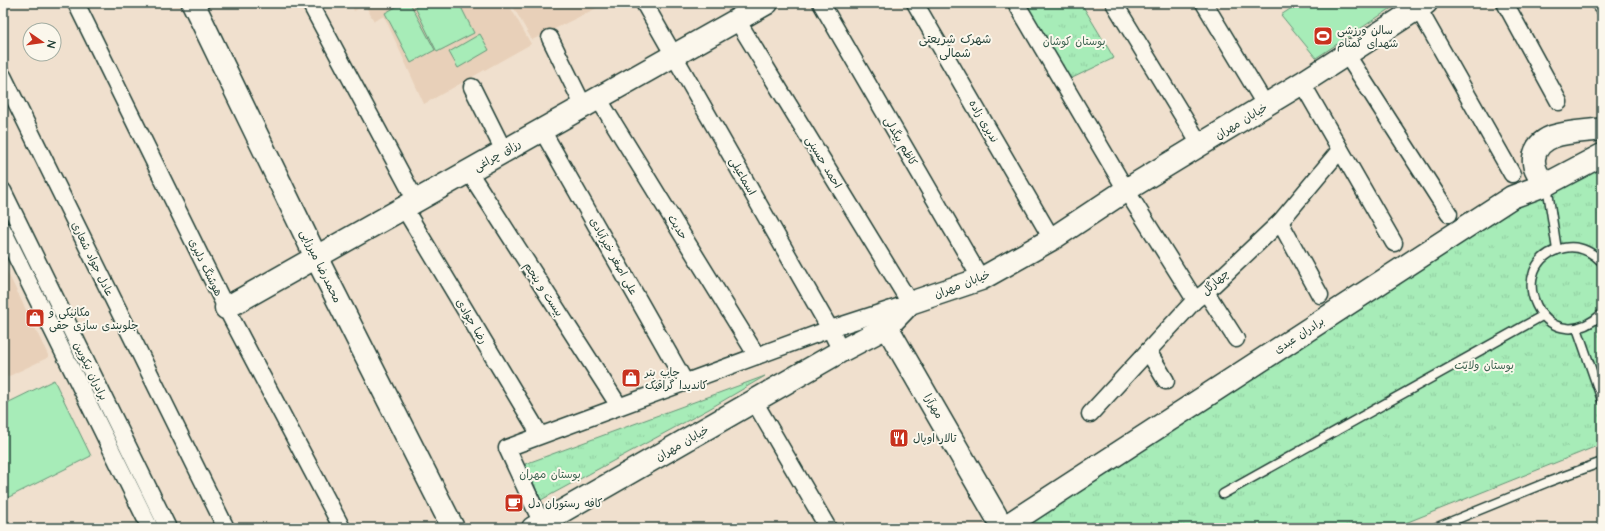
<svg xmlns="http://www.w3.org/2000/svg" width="1605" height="531" viewBox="0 0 1605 531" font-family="'Architects Daughter','Playpen Sans Arabic',sans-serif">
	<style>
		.built { fill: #e8d0b9 }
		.park { fill: url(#park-tufts); stroke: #639476 }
		.pitch { fill: #a7ecb8; stroke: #639476 }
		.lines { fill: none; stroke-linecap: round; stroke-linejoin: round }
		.lane-casing { stroke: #1f3d34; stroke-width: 11 }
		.street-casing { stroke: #1f3d34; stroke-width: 19 }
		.secondary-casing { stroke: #1f3d34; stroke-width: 25 }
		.lane { stroke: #fbf7ec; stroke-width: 8 }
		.street { stroke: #fbf7ec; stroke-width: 16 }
		.secondary { stroke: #fbf7ec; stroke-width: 22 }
		.labels { text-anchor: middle; stroke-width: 4; stroke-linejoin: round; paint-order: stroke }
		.poi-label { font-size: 11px; fill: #1f3d34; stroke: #fbf7ec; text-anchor: start }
		.park-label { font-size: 11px; fill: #3a604e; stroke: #fbf7ec }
		.street-label { font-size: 11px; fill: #1f3d34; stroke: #fbf7ec }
		.neighbourhood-label { font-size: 12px; fill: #1f3d34; stroke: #fbf7ec }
	</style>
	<defs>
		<pattern id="park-tufts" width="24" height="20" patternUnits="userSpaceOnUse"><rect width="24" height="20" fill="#a7ecb8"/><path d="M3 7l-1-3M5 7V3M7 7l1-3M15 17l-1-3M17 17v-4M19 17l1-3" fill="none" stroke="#8fcb9f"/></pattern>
	</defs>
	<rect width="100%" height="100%" fill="#f0e0ce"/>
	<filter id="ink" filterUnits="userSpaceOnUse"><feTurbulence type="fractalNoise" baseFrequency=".025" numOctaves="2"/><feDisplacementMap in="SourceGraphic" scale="8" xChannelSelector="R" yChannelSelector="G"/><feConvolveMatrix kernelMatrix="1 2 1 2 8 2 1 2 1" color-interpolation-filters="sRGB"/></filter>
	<g filter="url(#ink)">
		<g class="built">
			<polygon points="351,3 508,3 531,44 424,104 384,16 374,21 365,5 354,11"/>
			<polygon points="511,3 607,3 532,40"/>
			<polygon points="3,263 49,357 3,379"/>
		</g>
		<g class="park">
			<polygon points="1024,3 1081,3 1114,58 1066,81"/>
			<polygon points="1602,148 1602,444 1393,528 1021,528"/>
			<polygon points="765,376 709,409 541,500 525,464"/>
		</g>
		<g class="pitch">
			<polygon points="403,3 410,3 435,50 411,63 385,13"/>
			<polygon points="413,3 459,3 474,33 437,52"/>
			<polygon points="1299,3 1391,3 1393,7 1316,58 1281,15"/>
			<polygon points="480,34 489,50 458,68 449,52"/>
			<polygon points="54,380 91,456 3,500 3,405"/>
		</g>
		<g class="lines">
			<g class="lane-casing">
				<g id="lane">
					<polyline points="1547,185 1557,250"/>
					<path d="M1602 262C1591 251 1579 245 1564 248 1499 261 1543 366 1602 314"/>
					<polyline points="1577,328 1602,400"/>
					<polyline points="1223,494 1542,316"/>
					<polyline points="1435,528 1548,482 1602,462"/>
				</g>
			</g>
			<g class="street-casing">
				<g id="street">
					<polyline points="76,3 226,308 342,528"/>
					<polyline points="310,3 416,201"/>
					<polyline points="644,3 830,329 841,351"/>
					<polyline points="821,3 981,279"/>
					<polyline points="915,3 1052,239"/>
					<polyline points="1016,3 1126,190 1195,300"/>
					<polyline points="1114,3 1201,146"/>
					<polyline points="1204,3 1266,106"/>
					<polyline points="1505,3 1559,102"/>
					<polyline points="1600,3 1602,6"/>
					<polyline points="1418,8 1512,174"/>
					<polyline points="550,38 584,107"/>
					<polyline points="1347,55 1449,214"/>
					<polyline points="3,76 226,528"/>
					<polyline points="1302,83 1394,243"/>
					<polyline points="472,87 504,151"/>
					<polyline points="598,98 757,356"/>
					<polyline points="542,130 685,382"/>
					<polyline points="469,172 619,406"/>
					<polyline points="3,191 168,528"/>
					<polyline points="404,208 540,435"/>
					<polyline points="1280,222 1320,295"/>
					<polyline points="3,230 150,528"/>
					<polyline points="1206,292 1236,339"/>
					<polyline points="1148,351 1166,381"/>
					<polyline points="754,401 828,528"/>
					<polyline points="1090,414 1195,300 1206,292 1280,222 1340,150"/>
					<polyline points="544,528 507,448 830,329 910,303 737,20"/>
				</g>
			</g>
			<g class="secondary-casing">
				<g id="secondary">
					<polyline points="193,3 316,257 453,528"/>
					<path d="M1547 184C1539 177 1533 170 1534 158 1538 129 1580 133 1602 129"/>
					<polyline points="226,308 767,3"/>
					<polyline points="887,327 1003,528"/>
					<polyline points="533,528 841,351 887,327 910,303 981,279 1052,239 1126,190 1302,83 1426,3"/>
					<polyline points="1003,528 1512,197 1547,184 1602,155"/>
				</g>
			</g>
			<use href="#lane" class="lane"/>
			<use href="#street" class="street"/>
			<use href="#secondary" class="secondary"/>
		</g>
	</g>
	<defs>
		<g id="stadium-square" transform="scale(1)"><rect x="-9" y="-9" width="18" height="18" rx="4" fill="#c8321e" stroke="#fbf7ec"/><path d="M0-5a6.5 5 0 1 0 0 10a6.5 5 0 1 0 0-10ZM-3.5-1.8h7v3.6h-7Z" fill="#fff"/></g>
		<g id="shop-square" transform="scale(1)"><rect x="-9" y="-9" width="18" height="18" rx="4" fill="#c8321e" stroke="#fbf7ec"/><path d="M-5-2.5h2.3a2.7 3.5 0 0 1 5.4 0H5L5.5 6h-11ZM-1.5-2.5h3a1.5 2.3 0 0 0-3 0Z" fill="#fff"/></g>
		<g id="restaurant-square" transform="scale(1)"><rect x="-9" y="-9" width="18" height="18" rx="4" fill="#c8321e" stroke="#fbf7ec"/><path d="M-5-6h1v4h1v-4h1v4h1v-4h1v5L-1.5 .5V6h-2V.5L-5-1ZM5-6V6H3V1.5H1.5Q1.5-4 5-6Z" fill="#fff"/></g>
		<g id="cafe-square" transform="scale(1)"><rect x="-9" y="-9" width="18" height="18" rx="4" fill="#c8321e" stroke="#fbf7ec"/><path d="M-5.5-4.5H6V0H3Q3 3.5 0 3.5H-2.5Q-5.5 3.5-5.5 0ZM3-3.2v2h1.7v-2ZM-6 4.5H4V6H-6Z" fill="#fff"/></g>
	</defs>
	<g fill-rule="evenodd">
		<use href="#stadium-square" x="1323" y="36"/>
		<use href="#shop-square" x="35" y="318"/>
		<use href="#shop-square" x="631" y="378"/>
		<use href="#restaurant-square" x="899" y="438"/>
		<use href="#cafe-square" x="514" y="503"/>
	</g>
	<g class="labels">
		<g class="poi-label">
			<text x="1337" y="34">سالن ورزشی<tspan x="1337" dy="13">شهدای گمنام</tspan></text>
			<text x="49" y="316">مکانیکی و<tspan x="49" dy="13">جلوبندی سازی حقی</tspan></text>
			<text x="645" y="376">چاپ بنر<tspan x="645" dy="13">کاندیدا گرافیک</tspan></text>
			<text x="913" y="442">تالار اوپال</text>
			<text x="528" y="507">کافه رستوران دل</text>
		</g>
		<g class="park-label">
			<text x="1074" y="45">بوستان کوشان</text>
			<text x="1484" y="369">بوستان ولایت</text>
			<text x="550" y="478">بوستان مهران</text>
		</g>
		<g class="street-label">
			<text transform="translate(984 121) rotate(60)" y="4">ندیری زاده</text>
			<text transform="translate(1241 121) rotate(-31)" y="4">خیابان مهران</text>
			<text transform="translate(901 141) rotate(60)" y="4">کاظم بیگدلی</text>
			<text transform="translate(497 155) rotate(-30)" y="4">رزاق چراغی</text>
			<text transform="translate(824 162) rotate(59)" y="4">احمد حسینی</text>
			<text transform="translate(743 176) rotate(60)" y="4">اسماعیلی</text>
			<text transform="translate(678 227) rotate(58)" y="4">حدیث</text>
			<text transform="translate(614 256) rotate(61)" y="4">علی اصغر خیرآبادی</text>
			<text transform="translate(93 259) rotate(64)" y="4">عادل جواد شعاری</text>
			<text transform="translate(321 266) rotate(64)" y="4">محمدرضا میرزایی</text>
			<text transform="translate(206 267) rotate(64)" y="4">هوشنگ دلیری</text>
			<text transform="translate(1215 282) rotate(-42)" y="4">چهارگل</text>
			<text transform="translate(962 284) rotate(-21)" y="4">خیابان مهران</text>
			<text transform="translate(544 289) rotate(57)" y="4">بیست و پنجم</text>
			<text transform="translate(472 321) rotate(59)" y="4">رضا جوادی</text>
			<text transform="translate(1299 335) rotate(-33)" y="4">برادران عبدی</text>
			<text transform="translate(91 371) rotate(64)" y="4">برادران نیکوبین</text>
			<text transform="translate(934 406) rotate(60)" y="4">مهرآرا</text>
			<text transform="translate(682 443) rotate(-30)" y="4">خیابان مهران</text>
		</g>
		<g class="neighbourhood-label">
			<text x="955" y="43">شهرک شریعتی<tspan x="955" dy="14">شمالی</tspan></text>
		</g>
	</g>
	<rect width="1605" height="531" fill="none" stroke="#fbf7ec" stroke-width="16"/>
	<rect x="8" y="8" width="1589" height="515" fill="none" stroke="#1f3d34" stroke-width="1.5" filter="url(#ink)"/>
	<g transform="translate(42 42) rotate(103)"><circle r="19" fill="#fbf7ec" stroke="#a3ada2"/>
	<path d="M0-3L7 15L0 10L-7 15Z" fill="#c8321e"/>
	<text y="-6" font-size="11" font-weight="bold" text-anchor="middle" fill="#1f3d34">N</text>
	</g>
</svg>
